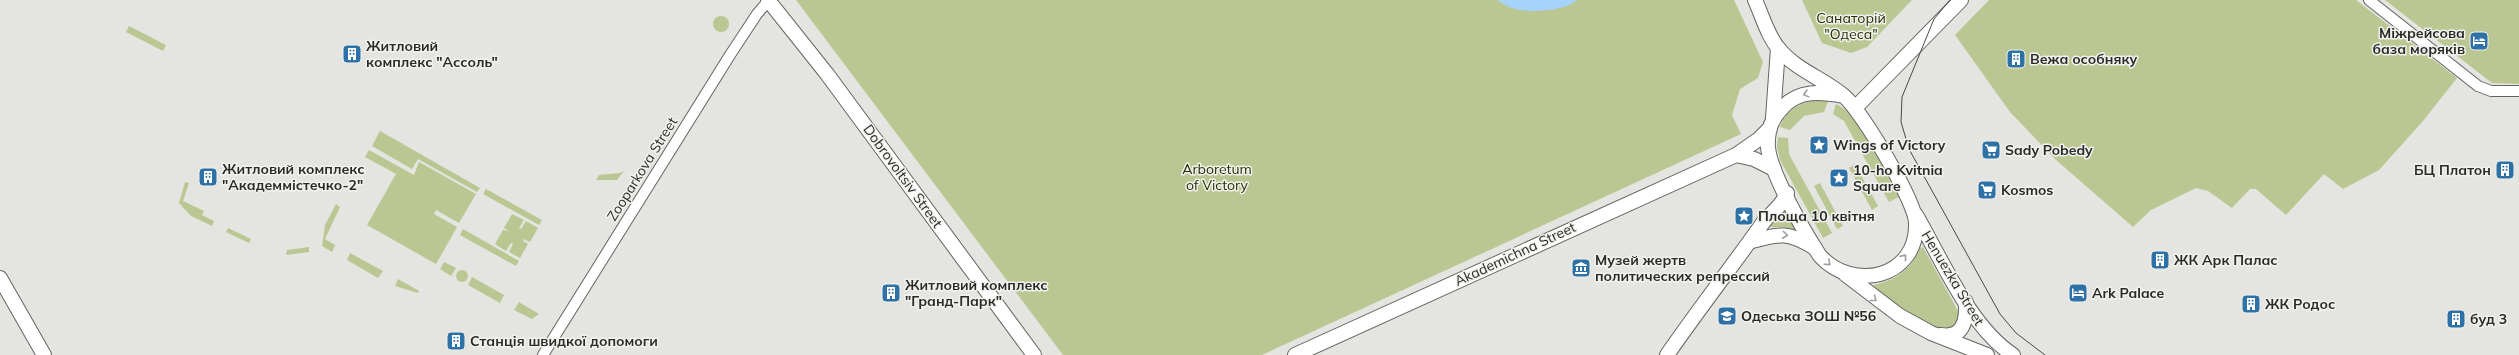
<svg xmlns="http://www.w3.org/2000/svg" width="2519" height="355" viewBox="0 0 2519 355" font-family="Mulish,sans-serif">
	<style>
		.green { fill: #bac792 }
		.water { fill: #a6d3fb }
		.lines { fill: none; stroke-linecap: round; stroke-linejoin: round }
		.street-casing { stroke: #646561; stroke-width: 12 }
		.secondary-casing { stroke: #646561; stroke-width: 16 }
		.street { stroke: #fff; stroke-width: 10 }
		.secondary { stroke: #fff; stroke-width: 14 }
		.tram { stroke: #494a48; stroke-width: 1 }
		.oneway { stroke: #9fa09f }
		.labels { text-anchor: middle; stroke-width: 3; stroke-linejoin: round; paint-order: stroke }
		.park-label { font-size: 14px; fill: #272e04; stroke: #f1f2ee }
		.poi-label { font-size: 14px; font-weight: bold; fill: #2a2b29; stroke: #f1f2ee; text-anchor: start }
		.street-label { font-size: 14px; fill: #2a2b29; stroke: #f1f2ee }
	</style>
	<rect width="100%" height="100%" fill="#e4e5e0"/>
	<g class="green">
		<polygon points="796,0 1734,0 1763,62 1758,78 1740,89 1732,115 1741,134 1262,355 1063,355"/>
		<polygon points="1802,0 1912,0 1867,47 1851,53 1822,43"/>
		<polygon points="1989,0 2356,0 2457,78 2423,121 2379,170 2343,189 2324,174 2286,215 2256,189 2250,189 2232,208 2208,191 2196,188 2151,210 2133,227 2055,159 2010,112 1955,35"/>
		<polygon points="2385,0 2519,0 2519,84 2492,83"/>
		<circle cx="721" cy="24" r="8"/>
		<polygon points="129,26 166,45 163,51 126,32"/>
		<path d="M1822 99 1828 101 1824 112 1804 116 1790 130 1780 127C1785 109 1804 101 1822 99Z"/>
		<path d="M1836 104C1861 114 1885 172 1899 197L1889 202 1844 121 1833 114Z"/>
		<polygon points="380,131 480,188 477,192 418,159 412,169 372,146"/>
		<polygon points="1778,137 1788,138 1789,154 1832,233 1823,238 1780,160 1777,147"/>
		<polygon points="369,150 414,175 419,162 476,194 459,223 436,210 434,214 457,227 436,264 367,225 396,174 365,157"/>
		<polygon points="1855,164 1878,206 1872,210 1849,168"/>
		<polygon points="624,171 617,180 596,180 599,175 620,173"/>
		<polygon points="185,182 189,183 183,201 204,211 202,215 214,221 212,226 191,216 179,203"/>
		<polygon points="1820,183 1843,226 1837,229 1814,186"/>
		<polygon points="486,189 542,220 539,225 483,194"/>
		<polygon points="336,204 340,207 325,239 335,245 332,252 322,246 325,225"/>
		<polygon points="1785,209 1798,232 1782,227 1767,227"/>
		<polygon points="512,214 524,220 519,228 521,229 526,221 538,228 530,242 524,239 523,241 528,244 520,258 509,252 513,244 511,243 506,251 495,244 503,230 509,231 504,228"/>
		<polygon points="228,228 251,239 249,243 226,232"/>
		<polygon points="463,229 519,261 516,266 460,235"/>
		<polygon points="309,247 309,252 286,255 287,250"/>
		<path d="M1923 247 1957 309 1959 314 1956 328C1925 333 1897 305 1873 287L1874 285C1896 280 1912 269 1920 248Z"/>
		<polygon points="350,253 383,271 378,278 347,260"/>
		<polygon points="444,262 456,268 451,276 440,269"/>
		<circle cx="462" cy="276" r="6"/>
		<polygon points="472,277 504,295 500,303 468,285"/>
		<polygon points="398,279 419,291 418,293 395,286"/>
		<polygon points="519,302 539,314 532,319 514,310"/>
	</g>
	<path class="water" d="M1497 0H1577C1565 11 1532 13 1516 9 1509 8 1503 3 1497 0Z"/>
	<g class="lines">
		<g class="street-casing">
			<g id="street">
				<polyline points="2369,0 2478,86 2491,91 2519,91"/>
				<polyline points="543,355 730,55 757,14 769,0"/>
			</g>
		</g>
		<g class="secondary-casing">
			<g id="secondary">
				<polyline points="768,0 827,74 1034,355"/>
				<path d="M1755 0C1762 15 1768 37 1779 49 1797 71 1825 79 1845 97 1862 112 1916 202 1916 223 1918 277 1854 293 1820 256 1805 233 1770 173 1768 147 1767 132 1772 118 1782 108 1799 89 1821 92 1844 96"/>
				<polyline points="1856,107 1961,0"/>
				<polyline points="1773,118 1778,48"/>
				<polyline points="1736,155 1754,159 1774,169"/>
				<path d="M1916 215C1942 260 1970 327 2013 355"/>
				<path d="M1752 241C1781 233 1789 232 1815 248"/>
				<polyline points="1846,275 1900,316 1931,333 1987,355"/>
				<polyline points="0,278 44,355"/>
				<path d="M1941 335C1963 339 1967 320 1966 302"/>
				<polyline points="1295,355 1736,155 1759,139 1770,128"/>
				<path d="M1667 355C1698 310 1731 268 1762 224 1770 213 1782 207 1787 193"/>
			</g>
		</g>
		<use href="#street" class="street"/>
		<use href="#secondary" class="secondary"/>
		<polyline class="tram" points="1950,0 1934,19 1902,97 1901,122 1909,149 2000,314 2016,333 2045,355"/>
	</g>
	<defs><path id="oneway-chevron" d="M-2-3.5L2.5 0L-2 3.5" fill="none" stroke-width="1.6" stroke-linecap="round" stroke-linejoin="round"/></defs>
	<g class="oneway">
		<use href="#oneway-chevron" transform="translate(1806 94) rotate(165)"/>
		<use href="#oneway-chevron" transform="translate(1785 235) rotate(6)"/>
		<use href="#oneway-chevron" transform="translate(1904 257) rotate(-51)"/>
		<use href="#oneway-chevron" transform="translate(1828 263) rotate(42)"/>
		<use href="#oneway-chevron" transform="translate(1874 299) rotate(39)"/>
	</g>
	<defs>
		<g id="hotel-square" transform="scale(1)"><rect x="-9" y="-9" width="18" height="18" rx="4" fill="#2d71a6" stroke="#f1f2ee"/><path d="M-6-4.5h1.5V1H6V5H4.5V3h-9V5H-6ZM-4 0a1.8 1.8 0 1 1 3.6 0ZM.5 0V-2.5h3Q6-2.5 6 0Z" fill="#fff"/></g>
		<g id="building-square" transform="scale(1)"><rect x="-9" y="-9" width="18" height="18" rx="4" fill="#2d71a6" stroke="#f1f2ee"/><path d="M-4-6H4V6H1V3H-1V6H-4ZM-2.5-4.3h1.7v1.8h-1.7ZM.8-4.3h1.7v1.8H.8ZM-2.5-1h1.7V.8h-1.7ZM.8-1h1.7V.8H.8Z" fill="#fff"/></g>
		<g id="sight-square" transform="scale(1)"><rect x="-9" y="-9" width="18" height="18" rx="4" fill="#2d71a6" stroke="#f1f2ee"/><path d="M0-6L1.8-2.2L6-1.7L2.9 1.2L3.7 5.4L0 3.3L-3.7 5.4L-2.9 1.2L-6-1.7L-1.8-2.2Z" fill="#fff"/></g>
		<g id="supermarket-square" transform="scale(1)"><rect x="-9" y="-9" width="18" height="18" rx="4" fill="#2d71a6" stroke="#f1f2ee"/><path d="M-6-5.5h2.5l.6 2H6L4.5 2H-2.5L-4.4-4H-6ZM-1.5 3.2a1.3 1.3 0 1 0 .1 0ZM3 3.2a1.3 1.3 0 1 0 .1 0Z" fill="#fff"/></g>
		<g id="museum-square" transform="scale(1)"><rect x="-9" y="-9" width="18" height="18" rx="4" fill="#2d71a6" stroke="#f1f2ee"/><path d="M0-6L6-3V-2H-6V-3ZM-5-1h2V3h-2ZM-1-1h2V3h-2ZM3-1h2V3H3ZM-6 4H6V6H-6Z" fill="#fff"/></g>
		<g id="school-square" transform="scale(1)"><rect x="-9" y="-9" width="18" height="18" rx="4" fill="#2d71a6" stroke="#f1f2ee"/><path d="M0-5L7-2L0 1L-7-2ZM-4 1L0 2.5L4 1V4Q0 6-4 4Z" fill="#fff"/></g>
	</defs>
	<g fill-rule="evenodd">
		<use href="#hotel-square" x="2479" y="41"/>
		<use href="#building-square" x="352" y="54"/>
		<use href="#building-square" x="2016" y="59"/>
		<use href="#sight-square" x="1819" y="145"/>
		<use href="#supermarket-square" x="1991" y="150"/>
		<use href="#building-square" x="2505" y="170"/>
		<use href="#building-square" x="208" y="177"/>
		<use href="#sight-square" x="1839" y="178"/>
		<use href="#supermarket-square" x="1987" y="190"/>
		<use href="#sight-square" x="1744" y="216"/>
		<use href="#building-square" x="2160" y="260"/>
		<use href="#museum-square" x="1581" y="268"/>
		<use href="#building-square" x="891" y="293"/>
		<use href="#hotel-square" x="2078" y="293"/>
		<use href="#building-square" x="2251" y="304"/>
		<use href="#school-square" x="1727" y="316"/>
		<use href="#building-square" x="2456" y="319"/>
		<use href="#building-square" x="456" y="341"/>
	</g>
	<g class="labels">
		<g class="park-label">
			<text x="1851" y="23">Санаторій<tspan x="1851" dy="16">"Одеса"</tspan></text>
			<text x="1217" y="174">Arboretum<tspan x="1217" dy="16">of Victory</tspan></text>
		</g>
		<g class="poi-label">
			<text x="2465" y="38" text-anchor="end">Міжрейсова<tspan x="2465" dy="16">база моряків</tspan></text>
			<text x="366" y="51">Житловий<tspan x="366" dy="16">комплекс "Ассоль"</tspan></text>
			<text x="2030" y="64">Вежа особняку</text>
			<text x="1833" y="150">Wings of Victory</text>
			<text x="2005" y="155">Sady Pobedy</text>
			<text x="222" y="174">Житловий комплекс<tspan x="222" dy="16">"Академмістечко-2"</tspan></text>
			<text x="1853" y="175">10-ho Kvitnia<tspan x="1853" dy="16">Square</tspan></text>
			<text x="2491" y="175" text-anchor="end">БЦ Платон</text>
			<text x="2001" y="195">Kosmos</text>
			<text x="1758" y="221">Площа 10 квітня</text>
			<text x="1595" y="265">Музей жертв<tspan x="1595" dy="16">политических репрессий</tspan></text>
			<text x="2174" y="265">ЖК Арк Палас</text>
			<text x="905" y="290">Житловий комплекс<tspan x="905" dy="16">"Гранд-Парк"</tspan></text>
			<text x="2092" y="298">Ark Palace</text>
			<text x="2265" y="309">ЖК Родос</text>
			<text x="1741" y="321">Одеська ЗОШ №56</text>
			<text x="2470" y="324">буд 3</text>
			<text x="470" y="346">Станція швидкої допомоги</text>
		</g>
		<g class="street-label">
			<text transform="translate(642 169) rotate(-58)" y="5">Zooparkova Street</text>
			<text transform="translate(903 176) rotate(54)" y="5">Dobrovoltsiv Street</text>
			<text transform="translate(1515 254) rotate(-25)" y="5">Akademichna Street</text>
			<text transform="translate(1953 278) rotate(59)" y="5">Henuezka Street</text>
		</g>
	</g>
</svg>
